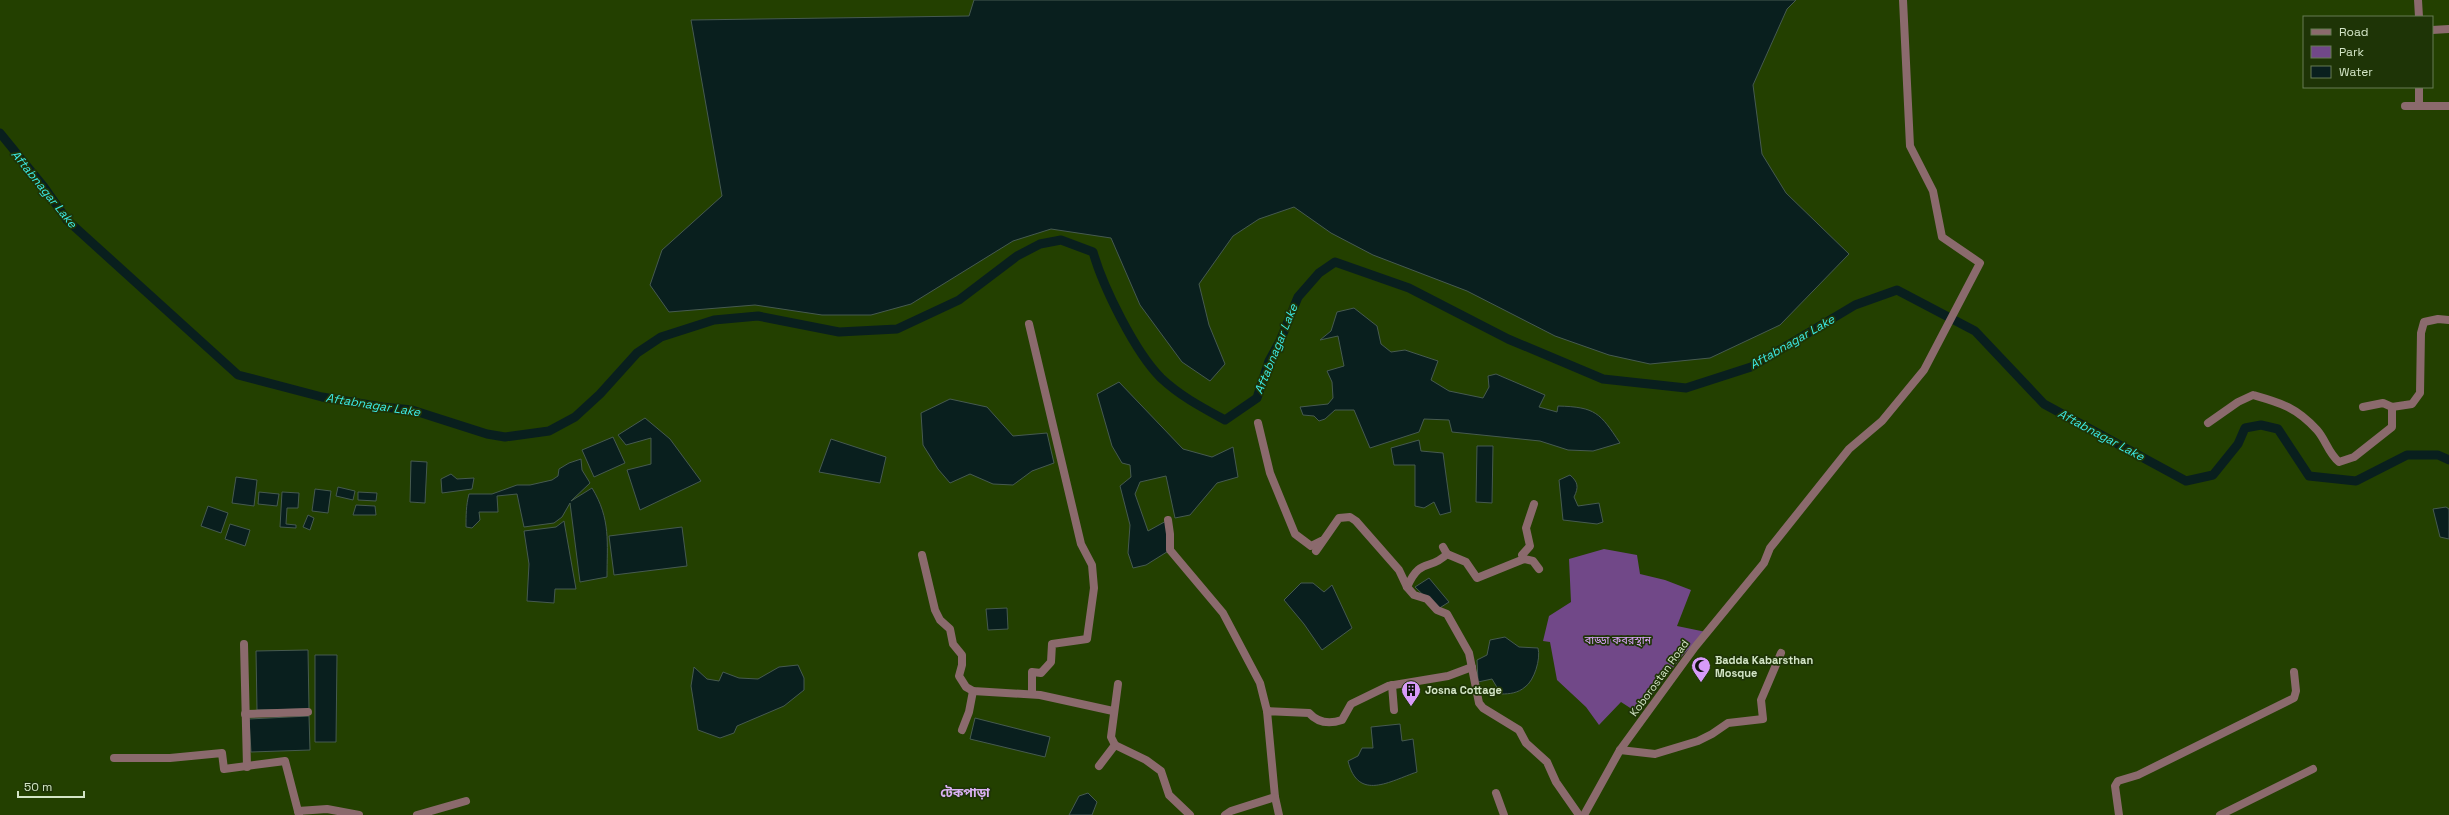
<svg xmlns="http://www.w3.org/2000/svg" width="2449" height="815" viewBox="0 0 2449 815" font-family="'Space Grotesk','Noto Sans Bengali',sans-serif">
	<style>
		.green { fill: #714888 }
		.water { fill: #091f1e; stroke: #465a50 }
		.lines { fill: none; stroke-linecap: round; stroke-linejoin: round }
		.canal { stroke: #091f1e; stroke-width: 9 }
		.street { stroke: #8b6a6d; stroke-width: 8 }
		.labels { text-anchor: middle; stroke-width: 3.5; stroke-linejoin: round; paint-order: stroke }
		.park-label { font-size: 11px; fill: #dda5fe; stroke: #1e3406 }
		.poi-label { font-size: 11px; font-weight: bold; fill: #d3e5c6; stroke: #1e3406; text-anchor: start }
		.street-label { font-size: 11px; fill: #d3e5c6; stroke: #1e3406 }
		.water-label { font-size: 12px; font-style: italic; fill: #3debe7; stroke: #1e3406 }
		.quarter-label { font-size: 13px; font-weight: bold; fill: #dab1f3; stroke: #1e3406 }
	</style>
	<rect width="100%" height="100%" fill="#234000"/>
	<polygon class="green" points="1604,549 1637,555 1640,574 1665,580 1691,590 1677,626 1706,632 1683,655 1638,713 1621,702 1599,725 1586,707 1557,680 1550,642 1543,641 1549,616 1571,602 1569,559"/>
	<g class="water">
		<polygon points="974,0 1796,0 1787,9 1753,85 1762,154 1786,193 1849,254 1780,325 1710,358 1650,364 1609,355 1555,336 1467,291 1373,255 1331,233 1294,207 1259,219 1233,236 1199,284 1209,325 1225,364 1210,381 1182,362 1140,305 1111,238 1051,229 1013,241 911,304 871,315 822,315 755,305 669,312 650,285 662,250 722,196 691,20 969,16"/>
		<path d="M1354 308 1377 326 1381 344 1391 352 1405 350 1438 361 1431 380 1449 391 1483 398 1489 387 1488 376 1496 374 1545 395 1539 407 1557 412 1558 406C1596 407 1600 413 1620 443L1593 451 1568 450 1540 441 1452 432 1449 420 1424 419 1419 432 1370 448 1354 410H1335L1325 419 1319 421 1314 416 1303 415 1300 407 1328 404 1333 398 1332 382 1327 371 1344 366 1338 336 1320 340 1331 331 1337 312Z"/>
		<polygon points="1119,382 1183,449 1212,457 1233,447 1238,477 1217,483 1190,515 1175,518 1166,476 1140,482 1135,494 1148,531 1168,520 1170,550 1146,565 1133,568 1128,553 1130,525 1120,486 1131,477 1130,465 1122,463 1112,446 1097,394"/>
		<polygon points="950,399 987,407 1013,436 1047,433 1054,463 1032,471 1013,485 993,484 970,474 950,483 938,469 923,445 921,413"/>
		<polygon points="645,418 670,439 701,481 640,510 627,470 651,464 651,438 626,445 618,435"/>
		<polygon points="613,437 625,463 594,477 582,450"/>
		<polygon points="831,439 886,457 880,483 819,472"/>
		<polygon points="1419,440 1421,451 1443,453 1451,512 1440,515 1434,502 1424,508 1415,506 1415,465 1394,465 1391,448"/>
		<polygon points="1477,446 1493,446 1492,503 1476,502"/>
		<path d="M581 459 582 470 590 483 571 501 592 488C611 519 607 543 607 577L580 582 570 503 562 517 554 523 524 527 517 494 497 496 498 512H479L480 520 472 528 466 527C466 516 466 505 469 494H492L517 485H530L552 480 558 476 559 469 569 463Z"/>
		<polygon points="411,461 427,462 425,503 410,502"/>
		<polygon points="451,474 457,479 474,478 472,489 442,493 441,479"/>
		<path d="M1570 475C1578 482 1579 487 1574 497L1578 506 1599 503 1603 522 1597 524 1563 520 1559 480Z"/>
		<polygon points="236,477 257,480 254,506 232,503"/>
		<polygon points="338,487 355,491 353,500 336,496"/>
		<polygon points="315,489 331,491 328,513 312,511"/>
		<polygon points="259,492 279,494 277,506 258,504"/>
		<polygon points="282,492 299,493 298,508 287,508 286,524 296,525 296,528 280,527"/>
		<polygon points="358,492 377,493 376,501 358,500"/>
		<polygon points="356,505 375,506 376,515 353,515"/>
		<polygon points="208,506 228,513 221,533 201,526"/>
		<polygon points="2446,507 2449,509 2449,539 2440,537 2433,509"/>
		<polygon points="308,515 314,518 310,530 303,527"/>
		<polygon points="564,521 576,589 555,589 554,603 527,601 529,564 524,531 556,527"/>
		<polygon points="230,524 250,530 245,546 225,539"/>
		<polygon points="682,527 687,566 614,575 609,536"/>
		<polygon points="1429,578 1449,602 1438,609 1415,587"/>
		<polygon points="1301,583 1313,583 1324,592 1332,585 1352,628 1322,650 1304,624 1284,600"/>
		<polygon points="1007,608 1008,629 988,630 986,609"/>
		<path d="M1505 637 1519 647 1538 648C1541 659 1534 681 1525 687 1518 693 1510 694 1501 694L1492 679 1478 682 1477 660 1487 655 1490 640Z"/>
		<polygon points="308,650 309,709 257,710 256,651"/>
		<polygon points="315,655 337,655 336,742 315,742"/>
		<polygon points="798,665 804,678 804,690 784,706 737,726 734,733 720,738 698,730 691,686 694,667 707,679 719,681 723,672 739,678 758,679 779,667"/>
		<polygon points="309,716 310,750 251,752 249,719"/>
		<polygon points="975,718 1050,737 1045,757 970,739"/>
		<path d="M1400 724 1402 741 1413 739 1417 772C1390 781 1358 802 1348 761L1358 756 1362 748H1373L1371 727Z"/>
		<polygon points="1088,793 1097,802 1092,815 1069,815 1079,796"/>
	</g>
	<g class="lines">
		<path class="canal" d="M0 133 44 187 67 220 238 375 322 397 382 407 412 410 487 434 505 437 549 431 575 417 600 394 637 353 661 337 714 320 758 316 839 332 897 329 959 300 1017 256 1040 244 1061 240 1093 252C1103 287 1135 352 1161 378 1180 396 1203 408 1225 420L1257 398 1269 361 1280 341 1298 297 1319 273 1335 262 1409 288 1508 339 1603 379 1686 388 1751 367 1855 305 1897 290 1975 331 2044 404 2186 481 2213 475 2238 444 2245 428 2261 425 2278 429 2309 476 2356 481 2407 455H2438L2449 460"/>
		<g class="street">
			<polyline points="2418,0 2419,17"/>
			<polyline points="2432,30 2449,29"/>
			<polyline points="2419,87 2419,106"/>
			<polyline points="2405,106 2449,106"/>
			<polyline points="1029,324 1081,544 1092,565 1094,588 1087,639 1052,644 1051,662 1041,673 1032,672 1032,694"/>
			<polyline points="2392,407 2412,404 2420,393 2421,333 2424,322 2438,319 2449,320"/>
			<polyline points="1258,423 1270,473 1295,534 1311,546 1321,541"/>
			<path d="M2208 423 2238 402 2253 395C2281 403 2296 407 2317 430 2326 440 2328 453 2339 462L2354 457 2392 427V407L2383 403 2363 407"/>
			<polyline points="1168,520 1170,534 1170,550 1223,613 1260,683 1267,711"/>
			<polyline points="1316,551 1339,518 1350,517 1356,521 1399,570 1407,587 1414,595 1427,599 1437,610 1447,614 1469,653 1479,703 1483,708 1519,730 1526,743 1547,762 1556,782 1579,815"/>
			<polyline points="1447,554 1466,562 1477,578 1524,559 1522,555 1530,546 1526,528 1534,504"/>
			<polyline points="922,555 935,610 940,620 950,629 953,644 962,655 962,665 959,676 966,687 973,691 1040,695 1113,711"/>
			<polyline points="1524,559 1533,561 1539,569"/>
			<path d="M1407 587C1421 556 1429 572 1447 554L1443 547"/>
			<polyline points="244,644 247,767"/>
			<polyline points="1392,685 1394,710"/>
			<polyline points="245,714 308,712"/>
			<polyline points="962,730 969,712 973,691"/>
			<polyline points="1115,745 1111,737 1118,684"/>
			<polyline points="1620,750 1655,754 1698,741 1712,734 1728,723 1763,719 1761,700 1781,653"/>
			<polyline points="114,758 170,758 222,753 224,769 285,761 299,815"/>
			<polyline points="1099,766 1115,745 1146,760 1161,771 1169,795 1190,815"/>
			<polyline points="1496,793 1504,815"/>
			<path d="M1275 797 1267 711 1309 713C1318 723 1330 724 1342 720L1351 704 1388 686 1448 676 1472 667"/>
			<polyline points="298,811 327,809 359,815"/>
			<polyline points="417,815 466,801"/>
			<polyline points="1225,815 1231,811 1275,797 1279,815"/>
			<polyline points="1584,815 1620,750 1695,647 1764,563 1770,548 1849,449 1882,421 1924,370 1980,263 1942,237 1933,191 1910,146 1903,0"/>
			<polyline points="2119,815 2115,786 2118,781 2138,775 2294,698 2296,691 2294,672"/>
			<polyline points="2220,815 2313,769"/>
		</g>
	</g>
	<defs>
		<g id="mosque-pin" transform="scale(1)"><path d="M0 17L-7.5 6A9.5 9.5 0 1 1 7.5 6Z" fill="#d79bf9" stroke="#1e3406"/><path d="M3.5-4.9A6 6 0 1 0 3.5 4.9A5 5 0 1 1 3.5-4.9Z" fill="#111"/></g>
		<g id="building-pin" transform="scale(1)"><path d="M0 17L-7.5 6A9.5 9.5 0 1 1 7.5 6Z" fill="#d79bf9" stroke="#1e3406"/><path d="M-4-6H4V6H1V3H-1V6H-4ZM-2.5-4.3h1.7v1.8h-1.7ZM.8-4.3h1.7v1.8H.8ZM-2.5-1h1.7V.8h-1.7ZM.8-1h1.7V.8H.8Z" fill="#111"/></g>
	</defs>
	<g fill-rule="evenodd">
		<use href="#mosque-pin" x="1701" y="666"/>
		<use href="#building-pin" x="1411" y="690"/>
	</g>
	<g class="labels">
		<g class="park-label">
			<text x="1618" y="644">বাড্ডা কবরস্থান</text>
		</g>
		<g class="poi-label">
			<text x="1715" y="664">Badda Kabarsthan<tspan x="1715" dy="13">Mosque</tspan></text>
			<text x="1425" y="694">Josna Cottage</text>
		</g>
		<g class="street-label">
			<text transform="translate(1659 678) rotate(-54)" y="4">Koborostan Road</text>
		</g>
		<g class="water-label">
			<text transform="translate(44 189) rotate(51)" y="4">Aftabnagar Lake</text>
			<text transform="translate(1792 342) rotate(-30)" y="4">Aftabnagar Lake</text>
			<text transform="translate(1276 349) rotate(-68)" y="4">Aftabnagar Lake</text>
			<text transform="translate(373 405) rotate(9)" y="4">Aftabnagar Lake</text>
			<text transform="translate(2101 435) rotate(28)" y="4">Aftabnagar Lake</text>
		</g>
		<g class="quarter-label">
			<text x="965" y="797">টেকপাড়া</text>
		</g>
	</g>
	<rect x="2303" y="16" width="130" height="72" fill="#1e3406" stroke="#667b53"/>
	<rect x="2311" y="29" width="20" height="6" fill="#8b6a6d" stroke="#667b53"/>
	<text x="2339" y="36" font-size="12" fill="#d3e5c6">Road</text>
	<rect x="2311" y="46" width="20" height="12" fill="#714888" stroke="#667b53"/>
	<text x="2339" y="56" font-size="12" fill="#d3e5c6">Park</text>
	<rect x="2311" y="66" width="20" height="12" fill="#091f1e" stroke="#667b53"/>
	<text x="2339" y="76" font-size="12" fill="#d3e5c6">Water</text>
	<path d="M18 791v6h66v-6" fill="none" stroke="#d3e5c6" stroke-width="2"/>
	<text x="24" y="791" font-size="12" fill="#d3e5c6" stroke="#1e3406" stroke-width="3" paint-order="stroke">50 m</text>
</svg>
